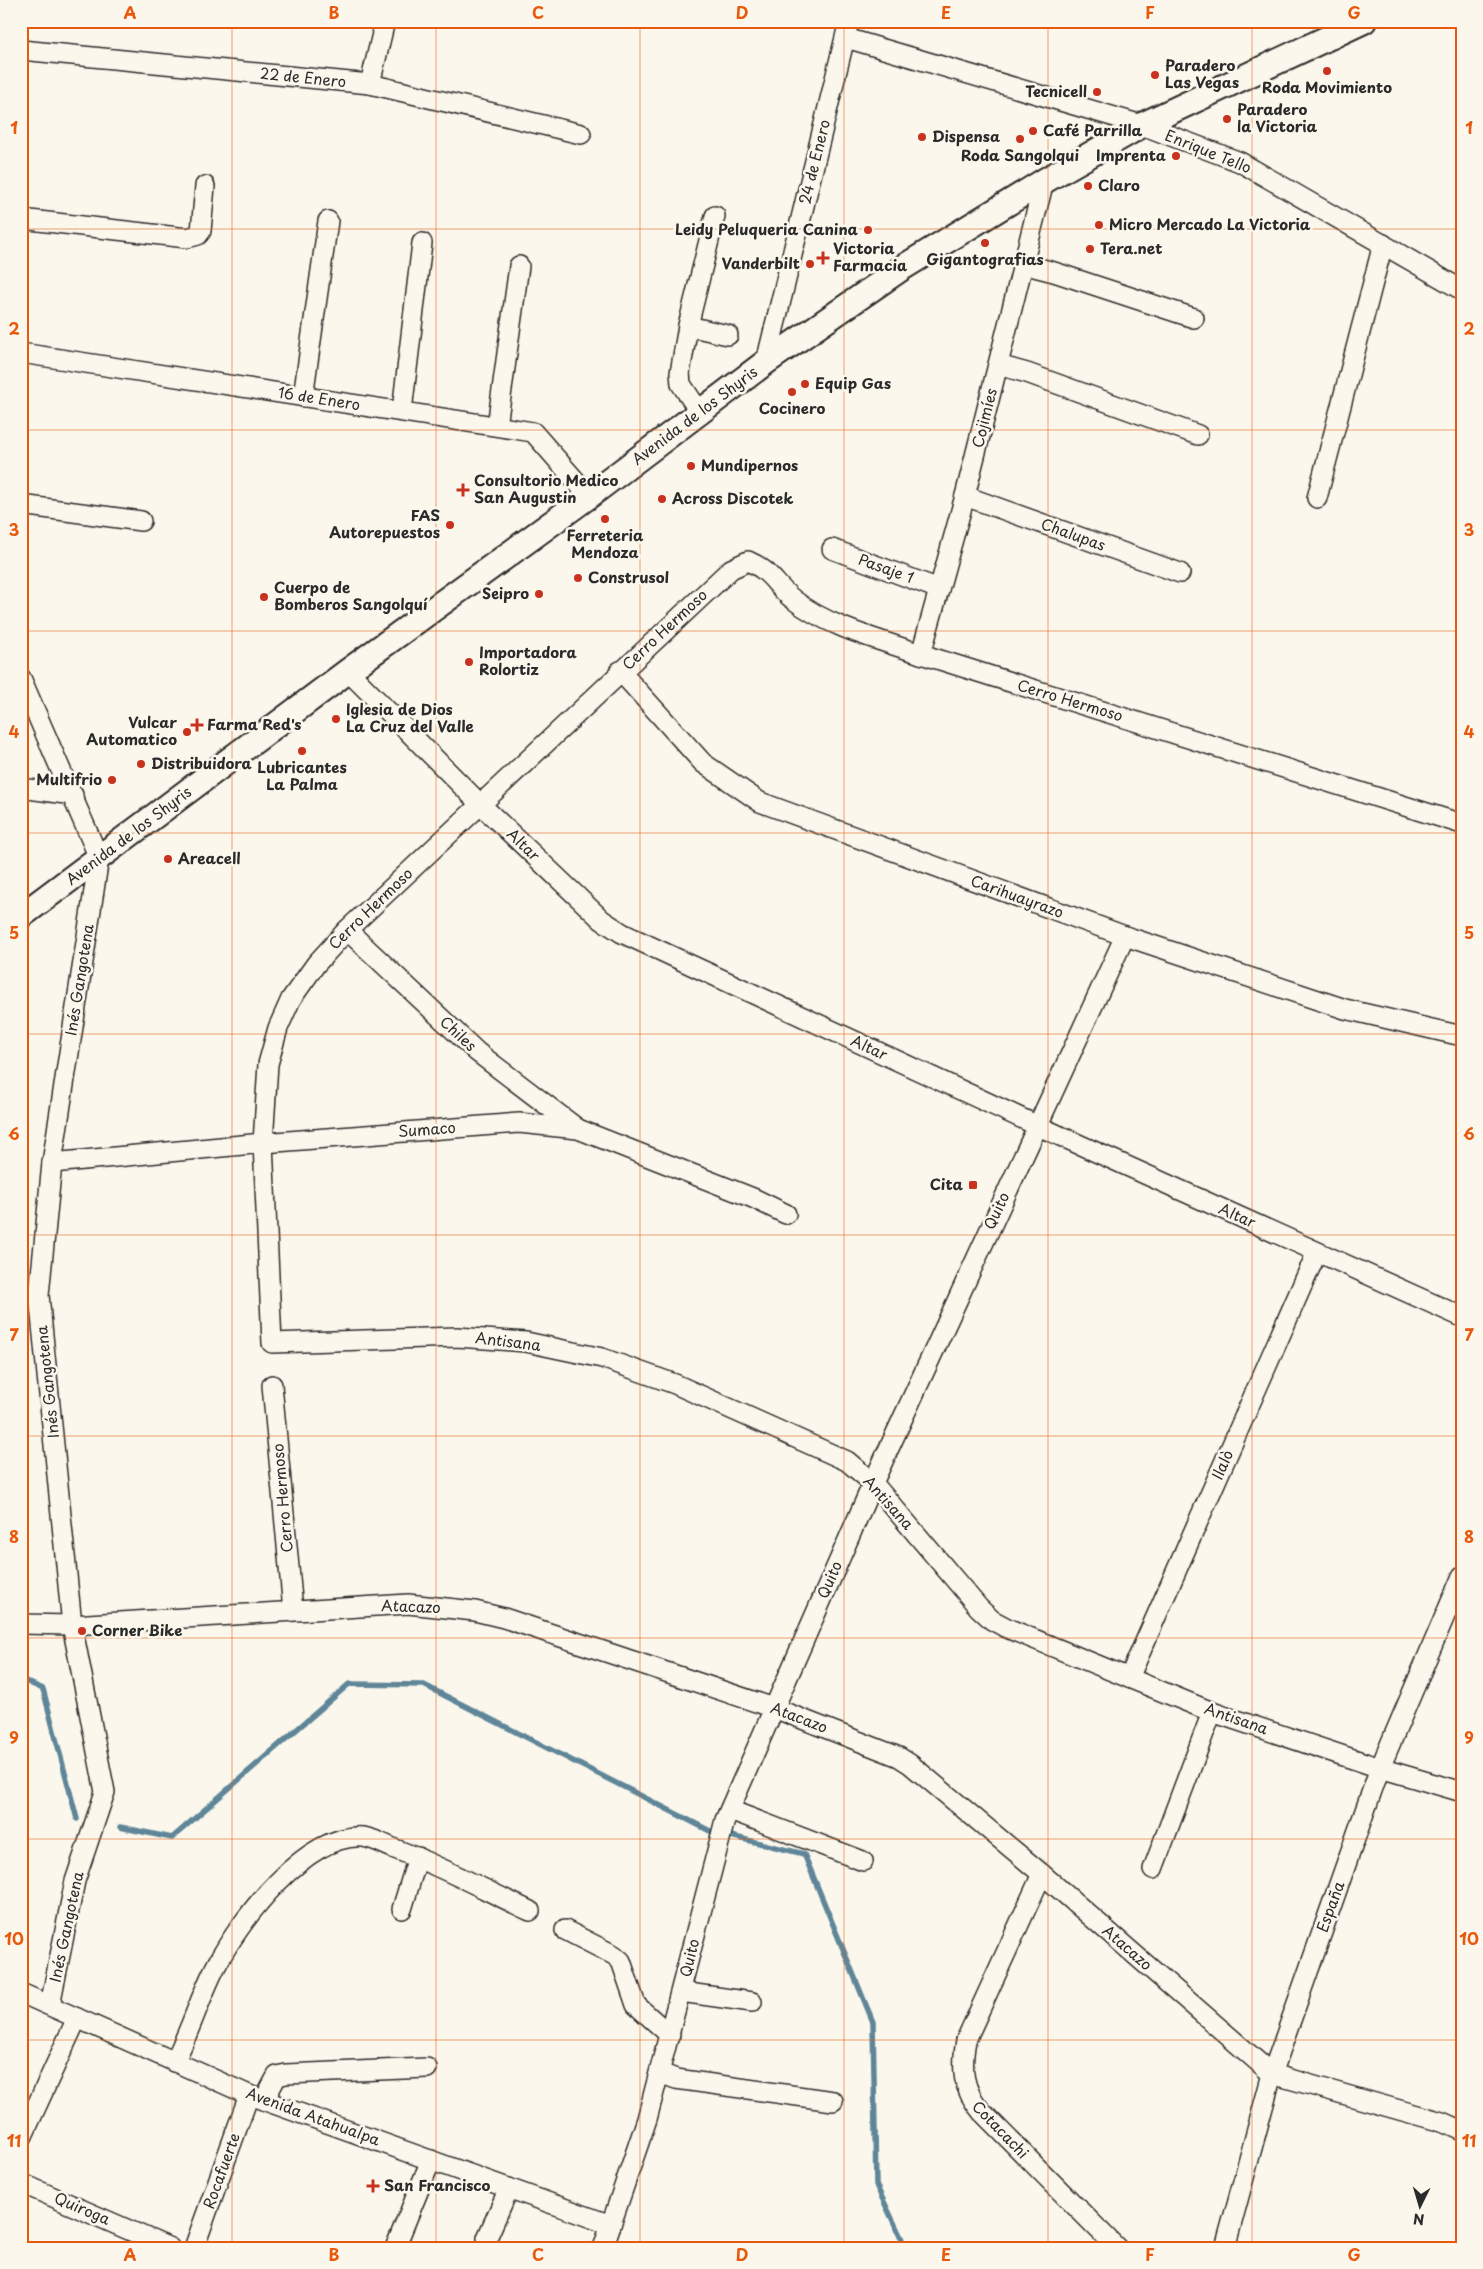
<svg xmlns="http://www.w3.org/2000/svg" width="1483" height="2269" viewBox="0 0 1483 2269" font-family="'Playpen Sans',sans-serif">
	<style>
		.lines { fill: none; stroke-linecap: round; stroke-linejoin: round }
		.stream { stroke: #5e8698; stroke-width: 5.5 }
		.minor-casing { stroke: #2b2b2b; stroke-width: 22 }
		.major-casing { stroke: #2b2b2b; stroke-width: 28 }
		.minor { stroke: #fbf7ec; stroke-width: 19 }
		.major { stroke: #fbf7ec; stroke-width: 24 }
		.grid { fill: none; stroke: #e8590c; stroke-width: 1; stroke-opacity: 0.55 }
		.poi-dot { fill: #c8321e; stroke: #fbf7ec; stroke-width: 2 }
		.labels { text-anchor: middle; stroke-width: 5; stroke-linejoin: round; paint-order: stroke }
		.poi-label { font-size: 15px; font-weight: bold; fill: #2b2b2b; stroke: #fbf7ec; text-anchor: start }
		.street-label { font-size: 15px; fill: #2b2b2b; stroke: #fbf7ec }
		.neatline { fill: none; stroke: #e8590c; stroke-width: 2 }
		.grid-label { font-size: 16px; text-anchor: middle; font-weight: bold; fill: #e8590c }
	</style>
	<rect width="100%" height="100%" fill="#fbf7ec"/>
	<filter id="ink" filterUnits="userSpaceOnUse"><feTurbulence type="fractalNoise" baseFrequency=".02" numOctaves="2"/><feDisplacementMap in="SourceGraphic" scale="10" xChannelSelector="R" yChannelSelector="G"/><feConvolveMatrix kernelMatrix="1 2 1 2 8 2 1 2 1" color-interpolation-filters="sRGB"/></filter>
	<g filter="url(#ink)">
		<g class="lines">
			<g class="stream">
				<polyline points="21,1679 43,1689 77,1819"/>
				<polyline points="120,1827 172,1838 349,1684 424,1685 710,1831 804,1854 873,2022 876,2185 906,2248"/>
			</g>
			<g class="minor-casing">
				<g id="minor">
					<polyline points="846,38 1142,125 1240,162 1462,290"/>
					<polyline points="21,50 370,84 581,134"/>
					<polyline points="370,84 385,21"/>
					<polyline points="21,219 187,238 198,235 201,231 205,186"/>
					<polyline points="1023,264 1054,272 1194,318"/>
					<polyline points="688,326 728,335"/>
					<polyline points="21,353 533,432 589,496"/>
					<polyline points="766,362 849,21"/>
					<polyline points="998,365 1027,373 1198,435"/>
					<polyline points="303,397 328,221"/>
					<polyline points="402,411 422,243"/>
					<polyline points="699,411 681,384 680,373 688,326 715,216"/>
					<polyline points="497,426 519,266"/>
					<polyline points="965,496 1180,573"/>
					<polyline points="1317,498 1383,244"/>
					<polyline points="21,505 141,521"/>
					<polyline points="832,549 939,589"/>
					<polyline points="921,654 965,496 1044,181"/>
					<polyline points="348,671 481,805 602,920 622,933 1036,1125 1462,1317"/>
					<polyline points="620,671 703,763 760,802 1125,936 1345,1009 1462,1036"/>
					<polyline points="21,678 99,858 52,1163 39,1295 72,1625 105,1792 75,1881 50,2005"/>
					<polyline points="21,788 73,795"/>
					<path d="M1462 824 921 654C880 640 828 627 794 600 775 586 772 571 748 561L731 569 347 930 316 964 291 999 278 1028 268 1064 263 1143 272 1343 457 1337 526 1342 602 1358 675 1384 847 1461 873 1483 979 1608 992 1620 1007 1628 1212 1712 1380 1768 1462 1792"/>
					<polyline points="347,930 477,1052 578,1129"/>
					<polyline points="52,1163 263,1143 519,1123 578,1129 753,1198 786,1214"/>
					<polyline points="272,1385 293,1610"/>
					<polyline points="21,1624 72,1625 408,1604 475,1611 504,1618 774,1708 899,1757 910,1764 1042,1874 1272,2074 1442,2122 1462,2131"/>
					<polyline points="1129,1678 1317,1252"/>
					<polyline points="730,1810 863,1861"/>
					<polyline points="1153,1869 1212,1712"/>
					<path d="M1042 1874 966 2040C961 2069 962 2089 982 2112L1117 2248"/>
					<polyline points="402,1909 418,1857"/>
					<polyline points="565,1930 614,1955 621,1961 636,2005 670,2035"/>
					<polyline points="681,1992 752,2002"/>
					<polyline points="21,1993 249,2095 611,2225"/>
					<path d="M174 2062C191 2030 200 1996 217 1964 241 1919 306 1833 363 1837 373 1838 385 1845 395 1849 441 1866 485 1890 530 1911"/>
					<polyline points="660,2073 676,2079 833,2101"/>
					<polyline points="264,2100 277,2076 286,2074 427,2068"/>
					<polyline points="21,2140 77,2018"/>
					<polyline points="21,2183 170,2248"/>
					<polyline points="487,2238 509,2188"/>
					<polyline points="194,2248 249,2095"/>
					<polyline points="395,2248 431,2160"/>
					<polyline points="603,2248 647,2119 725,1820 873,1483 1125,936"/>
					<polyline points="1225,2248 1272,2074 1380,1768 1462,1576"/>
				</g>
			</g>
			<g class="major-casing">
				<polyline id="major" points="21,916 348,671 589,496 766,362 902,268 1044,181 1142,125 1364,21"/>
			</g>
			<use href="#minor" class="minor"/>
			<use href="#major" class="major"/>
		</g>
	</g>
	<path class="grid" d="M232 21V2248M436 21V2248M640 21V2248M844 21V2248M1048 21V2248M1252 21V2248M21 229H1462M21 430H1462M21 631H1462M21 833H1462M21 1034H1462M21 1235H1462M21 1436H1462M21 1638H1462M21 1839H1462M21 2040H1462"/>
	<g class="poi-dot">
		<circle cx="1327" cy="71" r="5"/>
		<circle cx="1155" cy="75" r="5"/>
		<circle cx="1097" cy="92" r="5"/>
		<circle cx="1227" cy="119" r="5"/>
		<circle cx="1033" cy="131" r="5"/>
		<circle cx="922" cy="137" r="5"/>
		<circle cx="1020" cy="139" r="5"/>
		<circle cx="1176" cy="156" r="5"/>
		<circle cx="1088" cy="186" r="5"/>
		<circle cx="1099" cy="225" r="5"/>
		<circle cx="868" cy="230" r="5"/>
		<circle cx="985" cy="243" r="5"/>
		<circle cx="1090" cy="249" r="5"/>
		<path d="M820.5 250.5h5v5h5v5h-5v5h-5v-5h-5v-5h5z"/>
		<circle cx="810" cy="264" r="5"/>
		<circle cx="805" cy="384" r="5"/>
		<circle cx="792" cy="392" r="5"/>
		<circle cx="691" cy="466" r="5"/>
		<path d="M460.5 482.5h5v5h5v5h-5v5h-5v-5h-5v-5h5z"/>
		<circle cx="662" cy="499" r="5"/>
		<circle cx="605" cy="519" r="5"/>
		<circle cx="450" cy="525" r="5"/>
		<circle cx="578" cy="578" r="5"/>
		<circle cx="539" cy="594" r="5"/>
		<circle cx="264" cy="597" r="5"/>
		<circle cx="469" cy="662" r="5"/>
		<circle cx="336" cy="719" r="5"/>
		<path d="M194.5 717.5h5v5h5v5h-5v5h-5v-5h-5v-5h5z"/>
		<circle cx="187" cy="732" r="5"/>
		<circle cx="302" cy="751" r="5"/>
		<circle cx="141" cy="764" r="5"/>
		<circle cx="112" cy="780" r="5"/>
		<circle cx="168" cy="859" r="5"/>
		<rect x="968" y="1180" width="10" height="10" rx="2.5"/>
		<circle cx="82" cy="1631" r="5"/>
		<path d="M370.5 2178.5h5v5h5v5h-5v5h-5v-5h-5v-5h5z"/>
	</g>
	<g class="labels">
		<g class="poi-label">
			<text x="1165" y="71">Paradero<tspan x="1165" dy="17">Las Vegas</tspan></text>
			<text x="1327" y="93" text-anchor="middle">Roda Movimiento</text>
			<text x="1087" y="97" text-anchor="end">Tecnicell</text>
			<text x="1237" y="115">Paradero<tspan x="1237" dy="17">la Victoria</tspan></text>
			<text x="1043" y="136">Café Parrilla</text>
			<text x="932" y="142">Dispensa</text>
			<text x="1020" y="161" text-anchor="middle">Roda Sangolqui</text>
			<text x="1166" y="161" text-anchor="end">Imprenta</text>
			<text x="1098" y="191">Claro</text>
			<text x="1109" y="230">Micro Mercado La Victoria</text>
			<text x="858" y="235" text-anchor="end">Leidy Peluqueria Canina</text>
			<text x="833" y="254">Victoria<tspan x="833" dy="17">Farmacia</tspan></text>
			<text x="1100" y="254">Tera.net</text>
			<text x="985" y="265" text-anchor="middle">Gigantografias</text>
			<text x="800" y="269" text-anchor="end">Vanderbilt</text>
			<text x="815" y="389">Equip Gas</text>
			<text x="792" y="414" text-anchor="middle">Cocinero</text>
			<text x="701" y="471">Mundipernos</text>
			<text x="474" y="486">Consultorio Medico<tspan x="474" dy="17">San Augustin</tspan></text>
			<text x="672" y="504">Across Discotek</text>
			<text x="440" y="521" text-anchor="end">FAS<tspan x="440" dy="17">Autorepuestos</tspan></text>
			<text x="605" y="541" text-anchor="middle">Ferreteria<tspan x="605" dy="17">Mendoza</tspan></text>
			<text x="588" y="583">Construsol</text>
			<text x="274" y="593">Cuerpo de<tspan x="274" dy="17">Bomberos Sangolquí</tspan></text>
			<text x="529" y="599" text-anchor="end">Seipro</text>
			<text x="479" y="658">Importadora<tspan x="479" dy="17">Rolortiz</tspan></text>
			<text x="346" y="715">Iglesia de Dios<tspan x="346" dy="17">La Cruz del Valle</tspan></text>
			<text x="177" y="728" text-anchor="end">Vulcar<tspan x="177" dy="17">Automatico</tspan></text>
			<text x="207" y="730">Farma Red's</text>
			<text x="151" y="769">Distribuidora</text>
			<text x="302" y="773" text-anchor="middle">Lubricantes<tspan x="302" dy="17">La Palma</tspan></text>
			<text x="102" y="785" text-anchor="end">Multifrio</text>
			<text x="178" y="864">Areacell</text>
			<text x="963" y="1190" text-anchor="end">Cita</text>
			<text x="92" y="1636">Corner Bike</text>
			<text x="384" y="2191">San Francisco</text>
		</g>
		<g class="street-label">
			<text transform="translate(303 78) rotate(6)" y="5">22 de Enero</text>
			<text transform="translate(1208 152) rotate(22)" y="5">Enrique Tello</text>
			<text transform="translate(815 162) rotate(-76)" y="5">24 de Enero</text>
			<text transform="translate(319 399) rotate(9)" y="5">16 de Enero</text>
			<text transform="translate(695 416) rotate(-37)" y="5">Avenida de los Shyris</text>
			<text transform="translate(985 418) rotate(-76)" y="5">Cojimíes</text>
			<text transform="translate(1073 535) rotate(20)" y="5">Chalupas</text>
			<text transform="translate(886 569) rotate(20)" y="5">Pasaje 1</text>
			<text transform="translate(665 630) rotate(-43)" y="5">Cerro Hermoso</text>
			<text transform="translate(1070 701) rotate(17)" y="5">Cerro Hermoso</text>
			<text transform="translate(129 836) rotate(-37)" y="5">Avenida de los Shyris</text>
			<text transform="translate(523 845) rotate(44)" y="5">Altar</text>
			<text transform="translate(1017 897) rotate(20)" y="5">Carihuayrazo</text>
			<text transform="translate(371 909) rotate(-44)" y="5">Cerro Hermoso</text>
			<text transform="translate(80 980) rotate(-81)" y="5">Inés Gangotena</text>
			<text transform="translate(458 1034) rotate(43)" y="5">Chiles</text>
			<text transform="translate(869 1048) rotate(25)" y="5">Altar</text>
			<text transform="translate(427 1130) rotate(-4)" y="5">Sumaco</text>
			<text transform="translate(997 1211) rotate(-65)" y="5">Quito</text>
			<text transform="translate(1237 1216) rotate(24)" y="5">Altar</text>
			<text transform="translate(508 1342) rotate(7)" y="5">Antisana</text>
			<text transform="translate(48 1382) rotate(-96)" y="5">Inés Gangotena</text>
			<text transform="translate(1223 1465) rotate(-66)" y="5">Ilalò</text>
			<text transform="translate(283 1498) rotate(-95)" y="5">Cerro Hermoso</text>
			<text transform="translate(888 1503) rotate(48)" y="5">Antisana</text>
			<text transform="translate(830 1580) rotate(-66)" y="5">Quito</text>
			<text transform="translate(411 1607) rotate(2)" y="5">Atacazo</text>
			<text transform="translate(799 1718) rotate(21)" y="5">Atacazo</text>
			<text transform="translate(1236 1719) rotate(19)" y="5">Antisana</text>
			<text transform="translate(1331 1907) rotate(-70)" y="5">España</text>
			<text transform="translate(67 1927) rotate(-78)" y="5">Inés Gangotena</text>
			<text transform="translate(1127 1948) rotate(41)" y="5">Atacazo</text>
			<text transform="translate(690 1958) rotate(-76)" y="5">Quito</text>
			<text transform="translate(313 2117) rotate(20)" y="5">Avenida Atahualpa</text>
			<text transform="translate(1000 2130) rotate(46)" y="5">Cotacachi</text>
			<text transform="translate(222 2171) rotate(-70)" y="5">Rocafuerte</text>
			<text transform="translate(82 2209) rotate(23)" y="5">Quiroga</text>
		</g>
	</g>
	<rect width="1483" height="2269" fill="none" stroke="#fbf7ec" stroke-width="55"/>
	<g transform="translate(1420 2206) rotate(185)" stroke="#fbf7ec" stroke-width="4" paint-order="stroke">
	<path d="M0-4L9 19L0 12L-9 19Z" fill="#2b2b2b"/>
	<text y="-8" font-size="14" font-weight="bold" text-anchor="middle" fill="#2b2b2b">N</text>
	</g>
	<rect x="28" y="28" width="1428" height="2214" class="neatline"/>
	<g class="grid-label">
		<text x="130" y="19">A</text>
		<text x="334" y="19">B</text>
		<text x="538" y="19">C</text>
		<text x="742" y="19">D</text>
		<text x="946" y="19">E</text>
		<text x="1150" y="19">F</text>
		<text x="1354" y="19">G</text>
		<text x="14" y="134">1</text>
		<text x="1469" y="134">1</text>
		<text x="14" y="335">2</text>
		<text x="1469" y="335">2</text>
		<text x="14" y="536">3</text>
		<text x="1469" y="536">3</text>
		<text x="14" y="738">4</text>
		<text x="1469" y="738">4</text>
		<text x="14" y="939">5</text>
		<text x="1469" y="939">5</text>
		<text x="14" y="1140">6</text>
		<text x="1469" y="1140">6</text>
		<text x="14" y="1341">7</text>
		<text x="1469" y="1341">7</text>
		<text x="14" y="1543">8</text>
		<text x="1469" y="1543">8</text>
		<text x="14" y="1744">9</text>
		<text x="1469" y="1744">9</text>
		<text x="14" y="1945">10</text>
		<text x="1469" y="1945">10</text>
		<text x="14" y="2147">11</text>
		<text x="1469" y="2147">11</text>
		<text x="130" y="2261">A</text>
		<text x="334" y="2261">B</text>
		<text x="538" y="2261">C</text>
		<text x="742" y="2261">D</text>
		<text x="946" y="2261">E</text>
		<text x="1150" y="2261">F</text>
		<text x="1354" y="2261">G</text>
	</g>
</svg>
